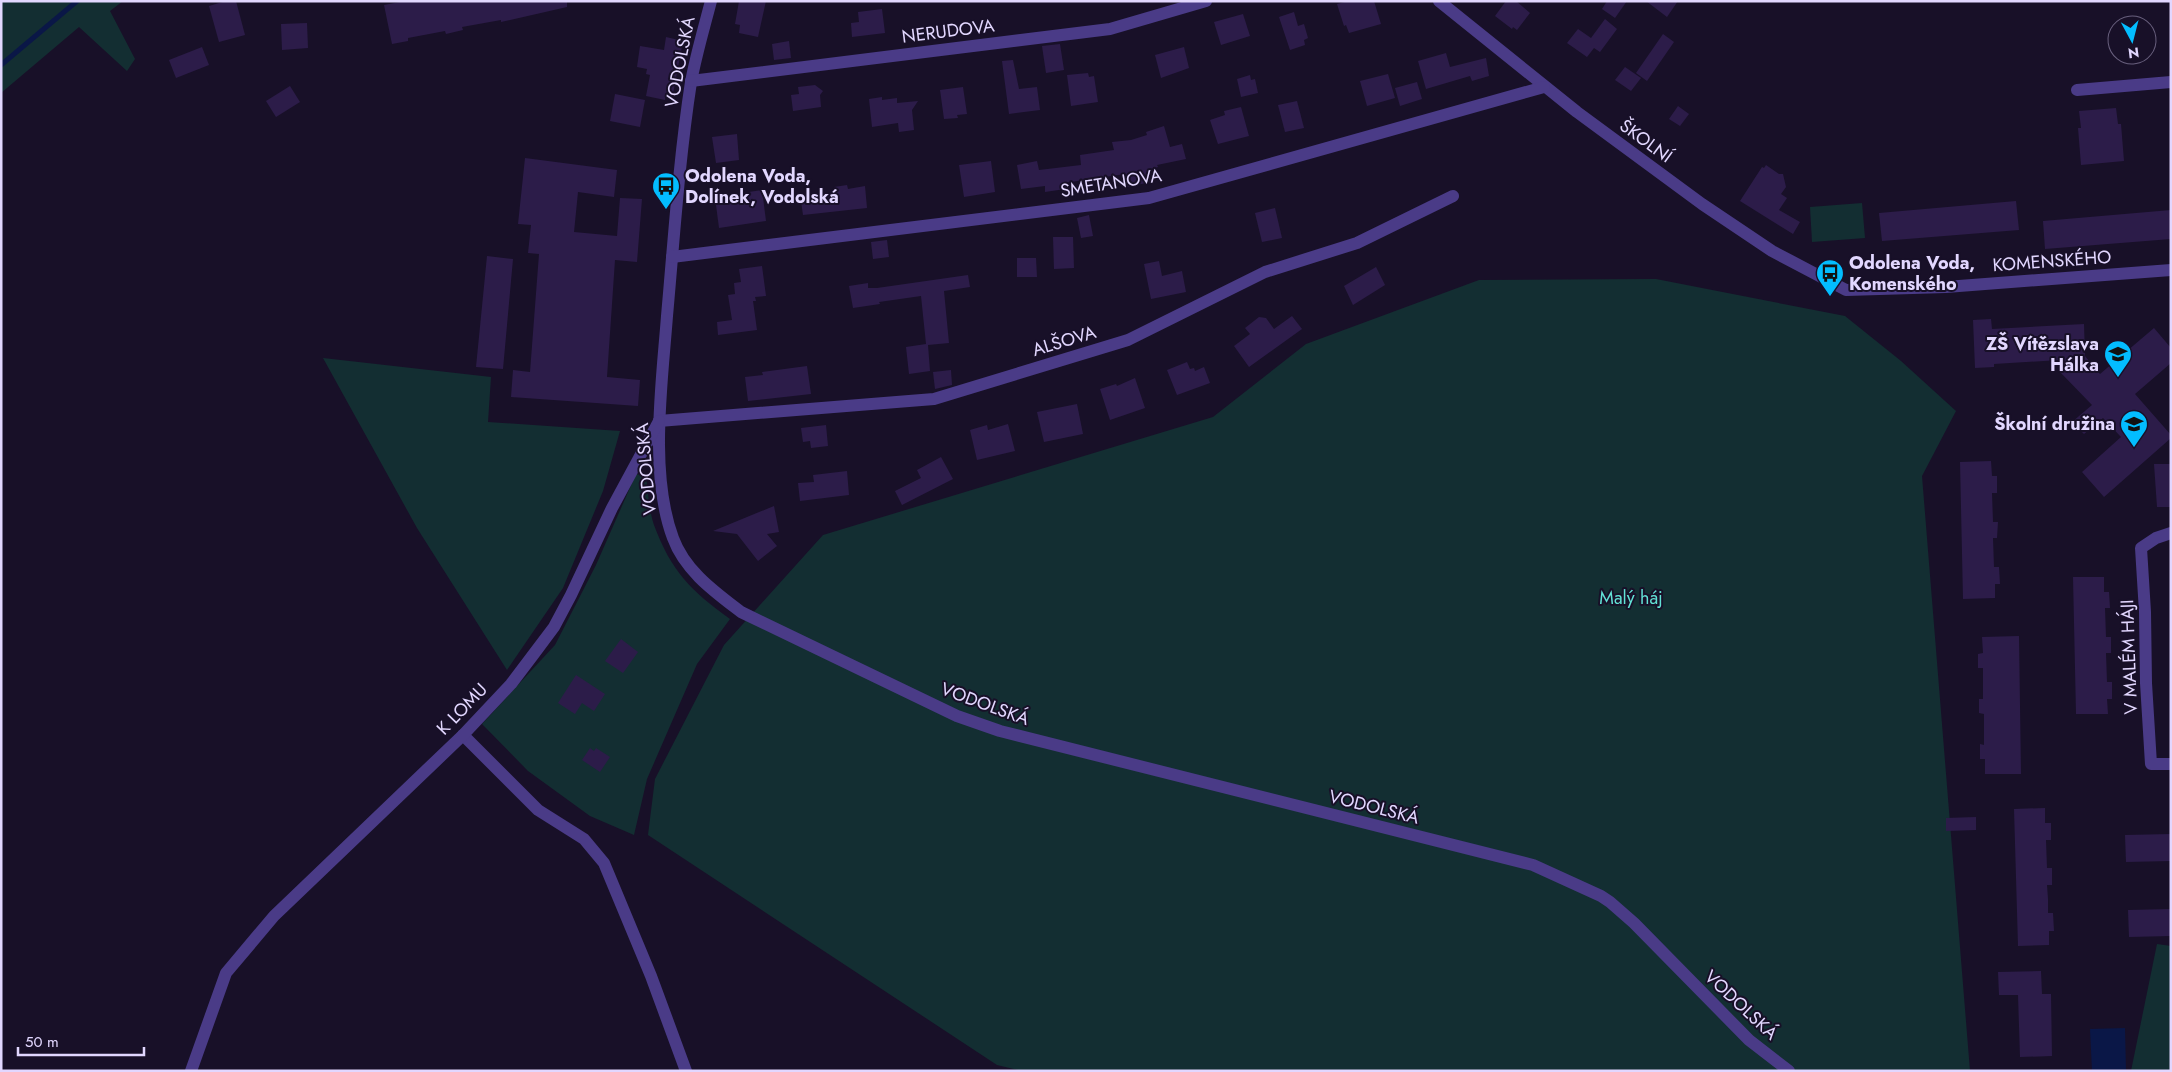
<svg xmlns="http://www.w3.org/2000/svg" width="2172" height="1072" viewBox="0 0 2172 1072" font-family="Jost,sans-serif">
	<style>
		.green { fill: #132e32 }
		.water { fill: #0a1747 }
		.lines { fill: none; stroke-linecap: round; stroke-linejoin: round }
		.stream { stroke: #0a1747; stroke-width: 5 }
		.building { fill: #2c1c49 }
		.minor { stroke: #4a3b87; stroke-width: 12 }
		.labels { text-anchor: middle; stroke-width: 4; stroke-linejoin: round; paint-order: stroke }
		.street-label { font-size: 18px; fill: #e2d7ff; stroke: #181028 }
		.poi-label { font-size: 18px; font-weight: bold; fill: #e2d7ff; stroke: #181028; text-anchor: start }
		.park-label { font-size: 18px; fill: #62e1d5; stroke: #181028 }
	</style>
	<rect width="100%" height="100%" fill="#181028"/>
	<g class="green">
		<polygon points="1,1 123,1 110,11 135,59 127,71 79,27 1,93"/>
		<polygon points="1862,203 1865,238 1812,242 1810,207"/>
		<polygon points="1656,279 1845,316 1901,361 1956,411 1922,476 1970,1071 1022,1071 997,1065 648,835 655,779 724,645 823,535 1213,417 1306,344 1479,280"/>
		<polygon points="323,358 491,377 488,422 620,431 603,491 563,588 507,670 417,528"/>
		<path d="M636 474 646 476C648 492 649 510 654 525 671 571 691 591 730 619L697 664 647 779 634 835 590 816 528 771 482 724 555 645 596 565Z"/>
		<polygon points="2157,944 2171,946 2171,1071 2131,1071"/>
	</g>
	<polygon class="water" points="2125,1028 2126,1071 2092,1071 2090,1029"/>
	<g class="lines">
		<polyline class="stream" points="1,65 77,1"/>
	</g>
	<g class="building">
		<polygon points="226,1 236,1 245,35 219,42 209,6"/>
		<polygon points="405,1 567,1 567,7 501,22 501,20 462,27 463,30 446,34 445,31 408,38 408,41 392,44 384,5"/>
		<polygon points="739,1 766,1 758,37 739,33 740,25 735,24"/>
		<polygon points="1348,1 1374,1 1381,24 1349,33 1346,25 1344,26 1337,4"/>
		<polygon points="1506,1 1516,1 1530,13 1517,30 1513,27 1512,29 1495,16"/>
		<polygon points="1607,1 1627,1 1615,18 1602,9"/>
		<polygon points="1646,1 1678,1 1667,17"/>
		<polygon points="882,9 885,33 852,37 851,23 859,22 858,12"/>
		<polygon points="1294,12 1298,26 1304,24 1308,38 1304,40 1305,45 1290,50 1279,17"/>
		<polygon points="1243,14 1250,36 1221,45 1214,22"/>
		<polygon points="1605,19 1617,29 1600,52 1594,48 1587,57 1567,43 1578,29 1591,38"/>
		<polygon points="307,23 308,48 282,50 281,24"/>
		<polygon points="1663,34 1674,42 1647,81 1636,73"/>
		<polygon points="666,37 683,41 673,94 666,93 665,100 646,96 650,75 646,74 647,69 637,67 640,46 664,50"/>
		<polygon points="789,41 791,58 774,60 772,44"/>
		<polygon points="1060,44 1064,70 1046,73 1042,46"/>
		<polygon points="202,47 209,65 176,78 169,60"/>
		<polygon points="1184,47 1189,68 1161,78 1155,55"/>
		<polygon points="1446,53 1450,67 1486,58 1489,76 1472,81 1470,76 1426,89 1418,61"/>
		<polygon points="1013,60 1019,89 1037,87 1040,110 1009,114 1002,61"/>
		<polygon points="1625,67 1641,78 1631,91 1615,80"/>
		<polygon points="1088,73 1089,77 1094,76 1098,102 1071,106 1067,75"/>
		<polygon points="1388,74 1395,98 1367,106 1360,81"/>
		<polygon points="1250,75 1251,80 1255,79 1258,93 1241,97 1237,79"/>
		<polygon points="1417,82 1422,99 1400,106 1395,88"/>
		<polygon points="815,85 823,91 820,95 821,107 793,111 791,95 799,94 798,87"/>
		<polygon points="290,86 300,102 276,117 266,101"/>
		<polygon points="963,87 967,114 957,115 958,118 944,119 940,90"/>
		<polygon points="615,94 645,100 640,127 610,121"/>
		<polygon points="882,97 882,100 897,98 897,103 918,101 912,110 914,130 899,132 898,123 872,127 869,99"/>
		<polygon points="1297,101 1304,128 1285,132 1278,105"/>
		<polygon points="1678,106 1689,114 1680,126 1669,119"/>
		<polygon points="1241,107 1249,136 1218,144 1210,120 1225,115 1224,111"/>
		<polygon points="2116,108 2118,124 2121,124 2124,161 2081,165 2078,128 2081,128 2079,111"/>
		<polygon points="1164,126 1170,147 1182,144 1186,159 1157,165 1158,167 1148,170 1151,182 1127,187 1125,174 1064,183 1065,189 1045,192 1045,186 1021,189 1017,165 1037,161 1039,170 1081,165 1080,155 1114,150 1112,142 1131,140 1147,135 1146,132"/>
		<polygon points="737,134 739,160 716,163 712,137"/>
		<polygon points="525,158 617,170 614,197 578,192 574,232 617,236 620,198 642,199 637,262 615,260 607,377 640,380 638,406 511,397 513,370 530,372 539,254 528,253 531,225 518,224"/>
		<polygon points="991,161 995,192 964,197 959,165"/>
		<polygon points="1766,165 1779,174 1783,174 1786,187 1781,194 1787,198 1779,210 1800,222 1793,234 1740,201 1762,167 1764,168"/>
		<polygon points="847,185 848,189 865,186 867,208 803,215 801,201 835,196 834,187"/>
		<polygon points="762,190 766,221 719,228 715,197"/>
		<polygon points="2016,201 2019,230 1882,241 1879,213"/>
		<polygon points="1275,208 1282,238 1262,242 1255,213"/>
		<polygon points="2171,210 2171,239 2045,249 2043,221"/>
		<polygon points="1089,215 1093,236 1081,238 1077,218"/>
		<polygon points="1053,237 1073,237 1074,268 1054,269"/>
		<polygon points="887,240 889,257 873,259 871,242"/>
		<polygon points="487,256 513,259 503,369 476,367"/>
		<polygon points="1017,258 1036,258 1037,277 1017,277"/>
		<polygon points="1159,261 1162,276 1182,271 1186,292 1151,299 1144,264"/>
		<polygon points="762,266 766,296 755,297 756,301 753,301 757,330 718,335 717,322 732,320 728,295 735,294 734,283 741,282 739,269"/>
		<polygon points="1376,267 1385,285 1353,305 1344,286"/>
		<polygon points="968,275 970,287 944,291 949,343 928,345 930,371 909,374 906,347 926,344 921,296 879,302 880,304 853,308 849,286 868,283 868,288 877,288"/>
		<polygon points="1292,316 1302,329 1249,367 1234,346 1250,334 1245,328 1259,317 1266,318 1274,329"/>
		<polygon points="1991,319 1992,329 2084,324 2085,356 2100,374 2154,328 2171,348 2171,363 2135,394 2171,435 2171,438 2104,497 2082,472 2121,437 2103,418 2084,434 2072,422 2092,405 2060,372 2060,360 1994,364 1994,367 1975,368 1973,320"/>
		<polygon points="1187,362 1190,369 1194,368 1195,371 1204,367 1210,383 1177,395 1167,370"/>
		<polygon points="807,366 811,394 748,401 745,377 763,375 762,372"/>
		<polygon points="951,370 952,385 935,389 933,372"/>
		<polygon points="1135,378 1145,408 1110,420 1100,389 1116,384 1117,386"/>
		<polygon points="1077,404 1083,434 1044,442 1037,412"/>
		<polygon points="1008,424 1015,451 977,460 970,430 987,425 988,430"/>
		<polygon points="826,425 828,446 811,448 810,441 803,442 801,428"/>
		<polygon points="941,457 953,479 902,505 895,491 921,478 917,470"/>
		<polygon points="1991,461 1992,476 1997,476 1997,493 1992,493 1993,522 1998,522 1997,538 1993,538 1994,567 1999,567 2000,584 1995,584 1995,598 1963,599 1960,462"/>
		<polygon points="2154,464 2171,464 2171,507 2157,507"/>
		<polygon points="847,471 849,495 800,501 798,483 814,482 813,475"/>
		<polygon points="774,506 779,532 767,534 777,546 758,561 737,534 713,531"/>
		<polygon points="2073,577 2104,577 2104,592 2109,592 2110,608 2105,608 2106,637 2111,637 2111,653 2106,653 2107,682 2112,682 2112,699 2107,699 2108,714 2076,714"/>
		<polygon points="2019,636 2021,774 1985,774 1985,759 1980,759 1980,744 1984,745 1984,714 1979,713 1979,699 1983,699 1983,668 1978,668 1978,654 1983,653 1982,637"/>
		<polygon points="621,639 638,652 623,673 605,661"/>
		<polygon points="576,675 605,694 594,711 582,703 575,714 558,703"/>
		<polygon points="590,748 594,751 596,748 610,757 600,772 582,760"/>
		<polygon points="2045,808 2045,823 2051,823 2051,840 2046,840 2047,868 2052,868 2052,885 2047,885 2048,899 2048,913 2053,913 2054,931 2049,931 2049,945 2018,946 2014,809"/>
		<polygon points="1976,817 1976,830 1946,831 1946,818"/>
		<polygon points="2171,834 2171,861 2126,862 2125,835"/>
		<polygon points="2171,909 2171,936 2129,937 2128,910"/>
		<polygon points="2041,971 2042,994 2051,994 2052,1056 2020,1057 2018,995 1999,995 1998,972"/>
	</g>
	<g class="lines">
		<g class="minor">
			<path d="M711 1C704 28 696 55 691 82 679 160 674 238 667 316 662 383 649 474 673 538 685 571 715 592 741 612L957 716 1000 731 1533 865 1601 896 1610 902 1634 923 1749 1040 1789 1071"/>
			<polyline points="1439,1 1577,112 1702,204 1772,251 1846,290 1946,287 2171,270"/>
			<polyline points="691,81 1110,29 1206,1"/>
			<polyline points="2077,90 2171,82"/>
			<polyline points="672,257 1149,198 1544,87"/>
			<polyline points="659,421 934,399 1128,340 1265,272 1357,243 1453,196"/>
			<polyline points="2171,533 2156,538 2141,548 2145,612 2146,683 2151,764 2171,764"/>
			<polyline points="463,735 538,810 584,839 604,863 651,976 686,1071"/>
			<polyline points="191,1071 226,973 274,916 463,735 511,684 533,655 554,627 571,595 612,508 659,421"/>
		</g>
	</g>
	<defs>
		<g id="bus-pin" transform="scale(1.4375)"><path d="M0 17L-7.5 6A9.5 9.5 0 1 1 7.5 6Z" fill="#03bdff" stroke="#181028"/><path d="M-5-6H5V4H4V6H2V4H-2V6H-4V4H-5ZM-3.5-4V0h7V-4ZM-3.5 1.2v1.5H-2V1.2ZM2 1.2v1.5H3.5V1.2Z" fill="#111"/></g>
		<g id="school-pin" transform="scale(1.4375)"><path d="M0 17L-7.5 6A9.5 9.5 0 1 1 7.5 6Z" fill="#03bdff" stroke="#181028"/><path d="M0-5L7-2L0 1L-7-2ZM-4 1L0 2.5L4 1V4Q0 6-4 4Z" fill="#111"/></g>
	</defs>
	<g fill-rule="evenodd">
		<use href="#bus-pin" x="666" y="186"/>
		<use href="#bus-pin" x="1830" y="273"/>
		<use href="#school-pin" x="2118" y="354"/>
		<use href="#school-pin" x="2134" y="424"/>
	</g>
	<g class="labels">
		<g class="street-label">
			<text transform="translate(948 31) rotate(-7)" y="6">NERUDOVA</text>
			<text transform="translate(680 62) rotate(-79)" y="6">VODOLSKÁ</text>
			<text transform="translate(1646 141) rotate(36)" y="6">ŠKOLNÍ</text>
			<text transform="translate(1111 183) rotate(-9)" y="6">SMETANOVA</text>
			<text transform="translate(2052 261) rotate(-4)" y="6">KOMENSKÉHO</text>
			<text transform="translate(1064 341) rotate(-17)" y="6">ALŠOVA</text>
			<text transform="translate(646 469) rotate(-95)" y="6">VODOLSKÁ</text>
			<text transform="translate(2129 657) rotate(-92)" y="6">V MALÉM HÁJI</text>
			<text transform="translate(985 704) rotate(20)" y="6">VODOLSKÁ</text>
			<text transform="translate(462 709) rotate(-46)" y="6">K LOMU</text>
			<text transform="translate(1374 807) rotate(14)" y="6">VODOLSKÁ</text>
			<text transform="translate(1741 1005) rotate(43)" y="6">VODOLSKÁ</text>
		</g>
		<g class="poi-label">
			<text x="685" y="182">Odolena Voda,<tspan x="685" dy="21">Dolínek, Vodolská</tspan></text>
			<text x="1849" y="269">Odolena Voda,<tspan x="1849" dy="21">Komenského</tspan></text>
			<text x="2099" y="350" text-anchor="end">ZŠ Vítězslava<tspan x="2099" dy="21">Hálka</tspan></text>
			<text x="2115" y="430" text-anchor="end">Školní družina</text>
		</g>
		<g class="park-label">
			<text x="1631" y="604">Malý háj</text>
		</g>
	</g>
	<rect width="2172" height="1072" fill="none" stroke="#e2d7ff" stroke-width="5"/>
	<g transform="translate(2132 40) rotate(173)"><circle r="24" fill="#181028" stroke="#69607e"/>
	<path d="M0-4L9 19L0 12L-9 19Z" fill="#03bdff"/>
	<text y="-8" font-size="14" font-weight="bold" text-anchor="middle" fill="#e2d7ff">N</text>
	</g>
	<path d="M18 1047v8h126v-8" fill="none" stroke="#e2d7ff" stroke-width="2.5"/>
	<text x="25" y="1047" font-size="15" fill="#e2d7ff" stroke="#181028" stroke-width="4" paint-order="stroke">50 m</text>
</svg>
